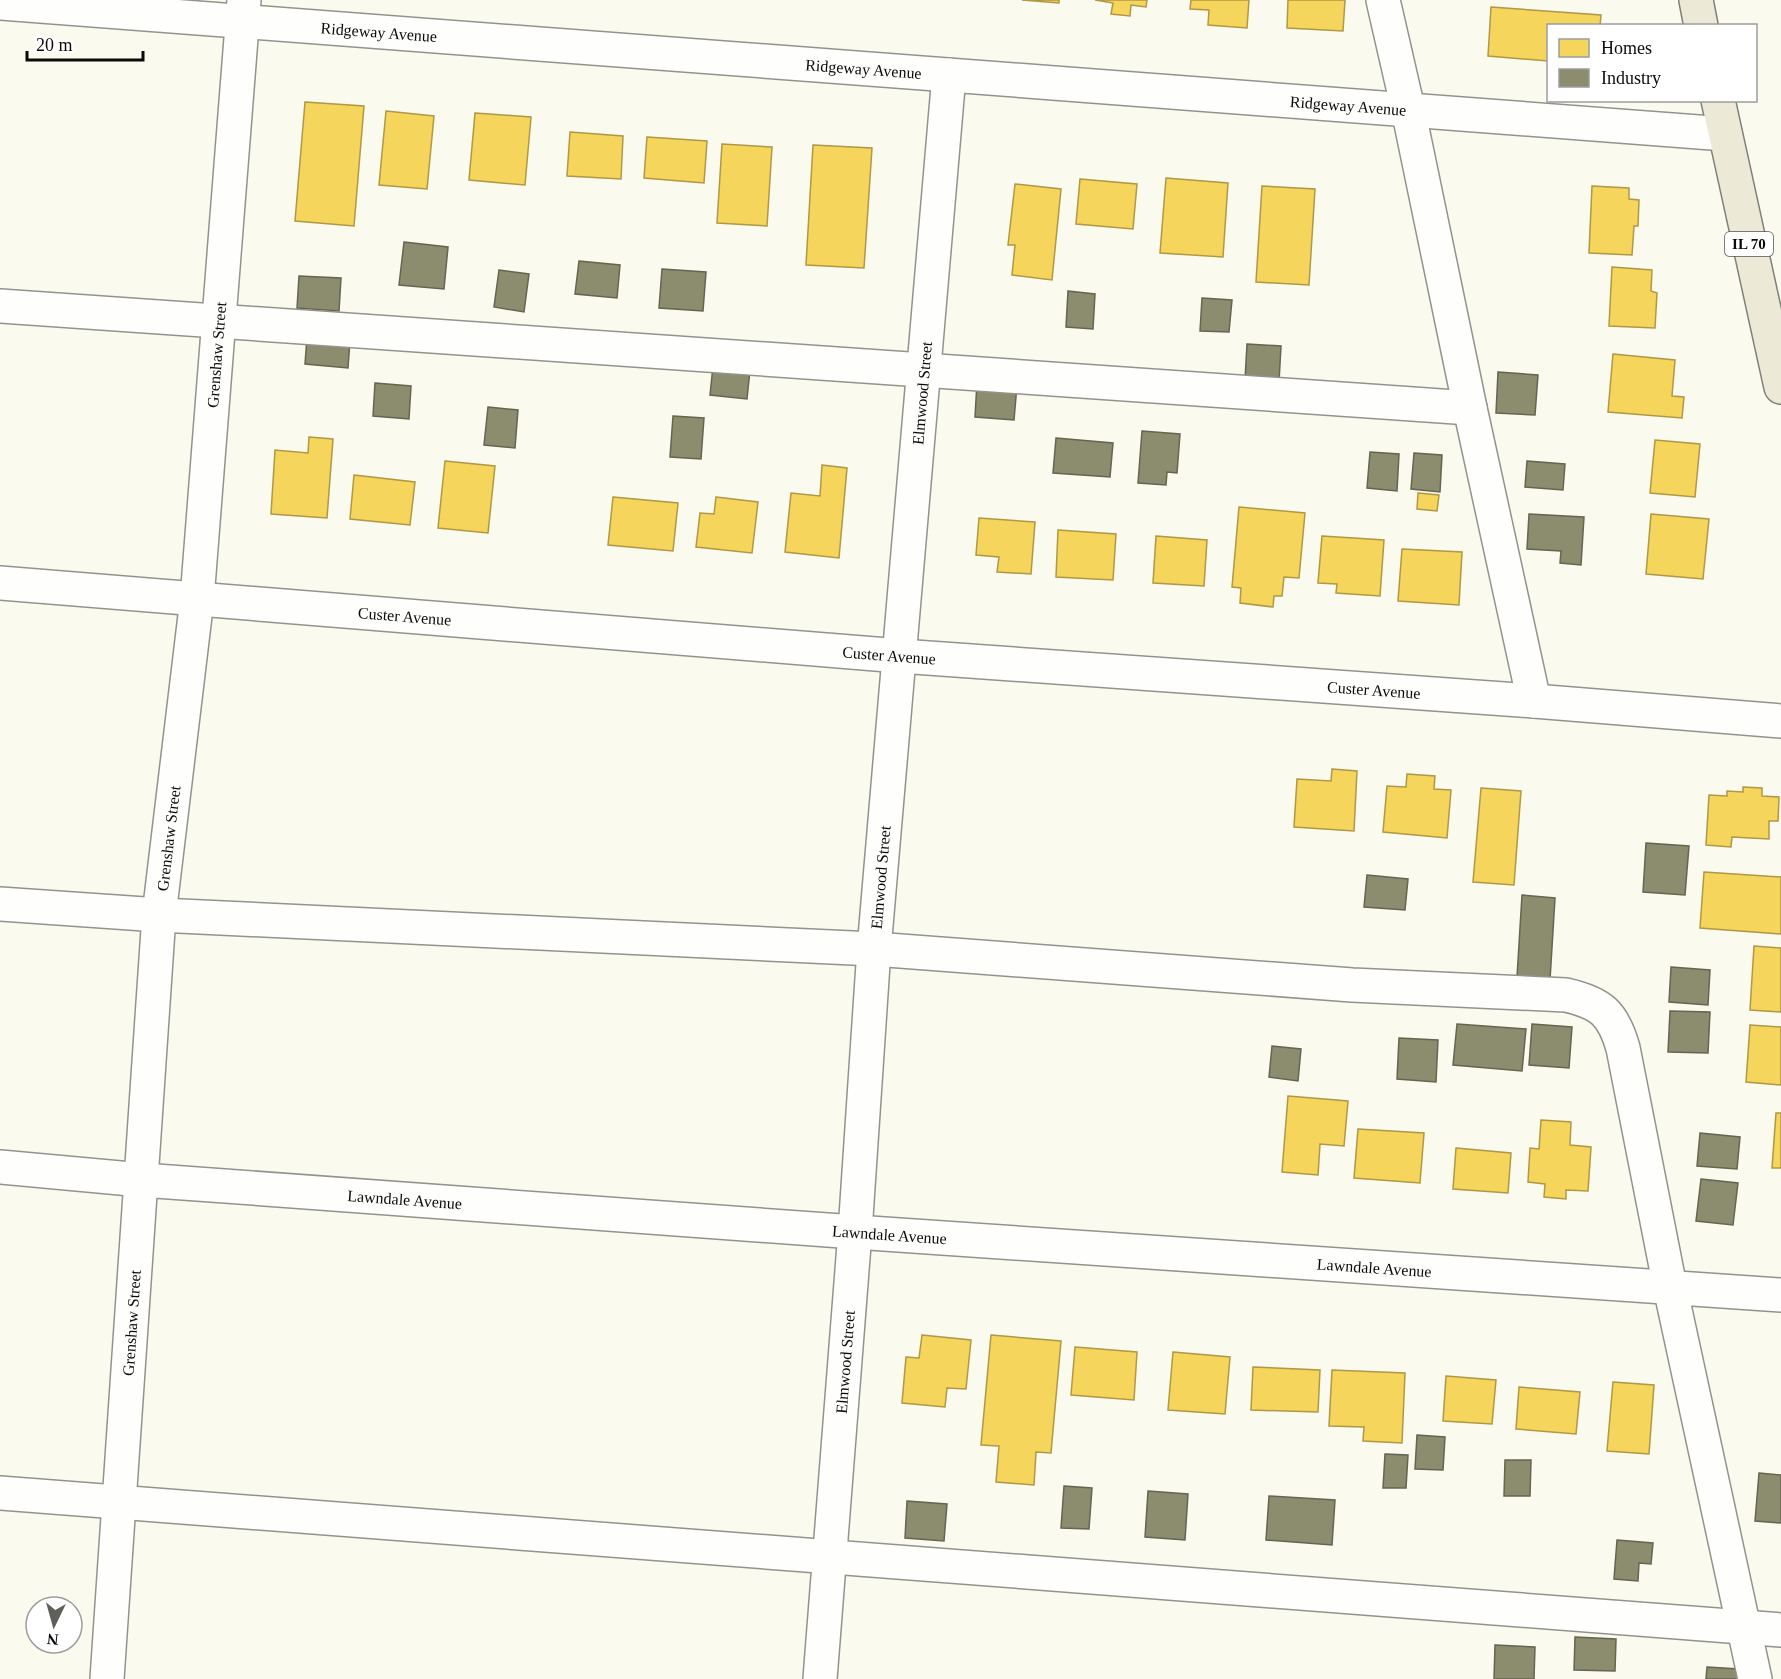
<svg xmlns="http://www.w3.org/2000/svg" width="1781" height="1679" viewBox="0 0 1781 1679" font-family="Georgia,serif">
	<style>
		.homes { fill: #f6d55c; stroke: #b09844; stroke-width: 1.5 }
		.industry { fill: #8c8c6e; stroke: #656550; stroke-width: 1.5 }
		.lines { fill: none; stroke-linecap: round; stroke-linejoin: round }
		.minor-casing { stroke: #93938e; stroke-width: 36 }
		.major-casing { stroke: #80807b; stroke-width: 36 }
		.minor { stroke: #fefefd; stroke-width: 33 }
		.major { stroke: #ecead6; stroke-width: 33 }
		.labels { text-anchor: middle; stroke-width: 6; stroke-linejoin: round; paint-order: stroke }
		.shield { fill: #fff; stroke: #545454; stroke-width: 1.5 }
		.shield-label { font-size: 15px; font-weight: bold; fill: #0b0b0b }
		.street-label { font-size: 16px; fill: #0b0b0b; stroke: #fff }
	</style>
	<rect width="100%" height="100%" fill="#fafaef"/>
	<g class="homes">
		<polygon points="1022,0 1059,0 1059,3"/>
		<polygon points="1095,0 1147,0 1146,7 1131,5 1130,16 1111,14 1113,3"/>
		<polygon points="1191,0 1249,0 1247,28 1208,25 1209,10 1190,9"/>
		<polygon points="1288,0 1345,0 1343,31 1287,28"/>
		<polygon points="1491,7 1601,15 1600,26 1548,26 1548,61 1488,56"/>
		<polygon points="305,102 364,106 354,226 295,221"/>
		<polygon points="386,111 434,116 427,189 379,185"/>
		<polygon points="475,113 531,117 525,185 469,180"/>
		<polygon points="570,132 623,136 621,179 567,176"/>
		<polygon points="647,137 707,141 704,183 644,178"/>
		<polygon points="722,144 772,147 767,226 717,223"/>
		<polygon points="813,145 872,148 864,268 806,265"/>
		<polygon points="1166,178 1228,183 1223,257 1160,253"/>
		<polygon points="1080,179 1137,184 1133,229 1076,224"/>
		<polygon points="1015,184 1061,189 1052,280 1012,275 1015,245 1008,245"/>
		<polygon points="1262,186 1315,189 1309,285 1256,282"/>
		<polygon points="1592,186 1629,188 1629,199 1639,200 1638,226 1634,226 1632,255 1589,253"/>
		<polygon points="1612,267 1652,270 1651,291 1657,293 1655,328 1609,326"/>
		<polygon points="1613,354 1675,360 1672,396 1684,397 1682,418 1608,412"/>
		<polygon points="309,437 333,439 327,518 271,514 275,450 308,453"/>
		<polygon points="1655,440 1700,444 1695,497 1650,493"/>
		<polygon points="445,461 495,466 488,533 438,528"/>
		<polygon points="822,465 847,468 839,558 785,552 791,493 820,496"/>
		<polygon points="354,475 415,482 410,525 350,519"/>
		<polygon points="1418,493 1439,495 1437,511 1417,509"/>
		<polygon points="613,497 678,503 673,551 608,545"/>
		<polygon points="716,497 758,502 752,553 696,547 700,513 714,514"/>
		<polygon points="1239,507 1305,513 1299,578 1284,577 1282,596 1274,596 1273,607 1240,603 1241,588 1232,587"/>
		<polygon points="1651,514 1709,519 1703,579 1646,574"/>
		<polygon points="979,518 1035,522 1031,574 997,572 999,557 976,555"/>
		<polygon points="1058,530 1116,534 1113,580 1056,577"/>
		<polygon points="1156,536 1207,540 1204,586 1153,583"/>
		<polygon points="1322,536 1384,540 1380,596 1336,593 1337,584 1318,583"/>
		<polygon points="1402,549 1462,552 1459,605 1398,601"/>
		<polygon points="1332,769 1357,771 1354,831 1294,827 1297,779 1331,781"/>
		<polygon points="1407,774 1435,776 1434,789 1451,790 1447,838 1383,832 1387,786 1406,787"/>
		<polygon points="1743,787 1762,788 1762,796 1779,797 1778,821 1769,821 1769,839 1732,837 1731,847 1706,845 1709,795 1727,796 1727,791 1743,792"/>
		<polygon points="1481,788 1521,791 1514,885 1473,882"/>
		<polygon points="1704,872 1781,877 1781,934 1700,928"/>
		<polygon points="1754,946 1781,948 1781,1012 1750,1010"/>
		<polygon points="1750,1025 1781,1027 1781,1085 1746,1082"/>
		<polygon points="1288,1096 1348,1101 1344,1146 1320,1144 1318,1175 1282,1172"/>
		<polygon points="1776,1113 1781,1113 1781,1168 1772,1168"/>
		<polygon points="1541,1120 1571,1122 1570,1145 1591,1147 1588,1191 1566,1190 1566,1199 1544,1197 1545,1184 1528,1182 1530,1148 1539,1149"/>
		<polygon points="1358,1129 1424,1133 1420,1183 1354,1178"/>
		<polygon points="1456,1148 1511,1153 1508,1193 1453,1189"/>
		<polygon points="922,1335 971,1340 966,1389 947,1388 945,1407 902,1403 906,1357 919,1358"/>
		<polygon points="991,1335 1061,1341 1051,1453 1036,1452 1034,1485 996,1482 999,1446 981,1445"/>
		<polygon points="1075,1347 1137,1352 1134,1400 1071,1395"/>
		<polygon points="1173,1352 1230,1357 1225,1414 1168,1410"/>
		<polygon points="1253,1367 1320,1370 1318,1412 1251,1410"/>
		<polygon points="1332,1370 1405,1373 1402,1443 1363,1441 1364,1427 1329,1426"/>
		<polygon points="1446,1376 1496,1380 1492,1424 1443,1421"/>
		<polygon points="1613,1382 1654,1385 1649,1454 1607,1451"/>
		<polygon points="1519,1387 1580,1392 1576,1434 1516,1429"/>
	</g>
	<g class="industry">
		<polygon points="404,242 448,247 444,289 399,285"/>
		<polygon points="579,261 620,265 617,298 575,294"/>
		<polygon points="662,269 706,272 703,311 659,308"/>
		<polygon points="499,270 529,274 524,312 494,307"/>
		<polygon points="299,276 341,278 339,311 297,308"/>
		<polygon points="1068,291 1095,294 1093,329 1066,327"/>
		<polygon points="1202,298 1232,300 1229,332 1200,331"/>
		<polygon points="307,337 350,340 348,368 305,364"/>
		<polygon points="1247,344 1281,346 1279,382 1245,380"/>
		<polygon points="713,366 750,370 747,399 710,395"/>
		<polygon points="1498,372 1538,375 1535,415 1496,413"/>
		<polygon points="977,382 1017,385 1014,420 975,417"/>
		<polygon points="375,383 411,386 409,419 373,416"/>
		<polygon points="488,407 518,410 515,448 484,445"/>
		<polygon points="673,416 704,418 701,459 670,457"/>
		<polygon points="1142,431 1180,434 1177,473 1167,472 1166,485 1138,483"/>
		<polygon points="1056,438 1113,443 1110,477 1053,473"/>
		<polygon points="1370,452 1399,454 1397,491 1367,488"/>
		<polygon points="1414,453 1442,455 1440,492 1411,489"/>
		<polygon points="1527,461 1565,464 1563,490 1525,487"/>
		<polygon points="1529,514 1584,517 1581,565 1560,563 1561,551 1527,549"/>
		<polygon points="1646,843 1689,846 1685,895 1643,892"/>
		<polygon points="1367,875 1408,879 1405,910 1364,907"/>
		<polygon points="1522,895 1555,898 1550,980 1517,977"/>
		<polygon points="1671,967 1710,970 1708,1005 1669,1002"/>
		<polygon points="1670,1011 1710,1012 1708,1053 1668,1052"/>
		<polygon points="1457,1024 1526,1029 1522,1071 1453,1065"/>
		<polygon points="1532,1024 1572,1027 1569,1068 1529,1065"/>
		<polygon points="1399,1038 1438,1040 1436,1082 1397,1079"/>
		<polygon points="1272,1046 1301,1049 1298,1081 1269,1077"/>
		<polygon points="1700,1133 1740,1137 1737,1169 1697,1166"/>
		<polygon points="1701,1179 1738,1183 1733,1225 1696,1221"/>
		<polygon points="1417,1435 1445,1437 1443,1470 1415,1469"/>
		<polygon points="1385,1454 1408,1455 1406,1488 1383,1488"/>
		<polygon points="1505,1460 1531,1460 1530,1496 1504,1496"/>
		<polygon points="1759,1473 1781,1475 1781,1523 1755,1521"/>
		<polygon points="1064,1486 1092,1488 1089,1529 1061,1528"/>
		<polygon points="1148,1491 1188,1494 1185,1540 1145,1537"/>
		<polygon points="1269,1496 1335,1500 1332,1545 1266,1540"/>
		<polygon points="907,1501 947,1504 944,1541 905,1538"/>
		<polygon points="1617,1540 1653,1543 1651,1564 1639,1563 1638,1581 1614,1579"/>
		<polygon points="1575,1637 1616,1639 1615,1671 1574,1670"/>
		<polygon points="1495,1645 1535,1647 1534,1679 1494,1679"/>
		<polygon points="1707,1667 1739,1669 1738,1679 1706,1679"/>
	</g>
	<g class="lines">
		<g class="minor-casing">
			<g id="minor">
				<polyline points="1383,0 1408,109 1470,408 1534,701"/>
				<path id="s1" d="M0 3 1725 134"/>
				<polyline points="0,306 1470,408"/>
				<path id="s2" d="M0 583 900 656 1534 701 1781 721"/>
				<path d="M0 904 159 915 874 949 1352 985 1566 995C1601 1003 1613 1013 1623 1048L1670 1287 1755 1679"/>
				<path id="s3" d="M0 1167 142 1180 855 1232 1781 1295"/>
				<polyline points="0,1493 1781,1630"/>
				<path id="s4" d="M107 1679 159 915 197 599 244 0"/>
				<path id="s5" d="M820 1679 855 1232 874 949 949 75"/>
			</g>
		</g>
		<g class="major-casing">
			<g id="major">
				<polyline points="1696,0 1701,26"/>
				<polyline points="1718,100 1781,387"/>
			</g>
		</g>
		<use href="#minor" class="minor"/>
		<use href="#major" class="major"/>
	</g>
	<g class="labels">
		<rect class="shield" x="1725" y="232" width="48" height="24" rx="4.5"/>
		<g class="shield-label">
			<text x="1749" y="249">IL 70</text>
		</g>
		<g class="street-label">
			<text dy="6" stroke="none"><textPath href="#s1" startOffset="380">Ridgeway Avenue</textPath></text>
			<text dy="6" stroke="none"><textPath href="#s1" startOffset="866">Ridgeway Avenue</textPath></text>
			<text dy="6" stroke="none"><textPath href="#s1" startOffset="1352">Ridgeway Avenue</textPath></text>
			<text dy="6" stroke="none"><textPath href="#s4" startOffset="1329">Grenshaw Street</textPath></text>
			<text dy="6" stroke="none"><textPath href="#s5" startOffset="1290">Elmwood Street</textPath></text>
			<text dy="6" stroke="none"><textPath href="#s2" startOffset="406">Custer Avenue</textPath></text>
			<text dy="6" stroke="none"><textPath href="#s2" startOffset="892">Custer Avenue</textPath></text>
			<text dy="6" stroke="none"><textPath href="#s2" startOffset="1378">Custer Avenue</textPath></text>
			<text dy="6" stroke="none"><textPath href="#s4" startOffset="843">Grenshaw Street</textPath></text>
			<text dy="6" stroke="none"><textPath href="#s5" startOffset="804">Elmwood Street</textPath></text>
			<text dy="6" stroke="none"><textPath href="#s3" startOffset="406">Lawndale Avenue</textPath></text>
			<text dy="6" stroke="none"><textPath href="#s3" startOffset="892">Lawndale Avenue</textPath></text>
			<text dy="6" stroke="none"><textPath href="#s3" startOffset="1378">Lawndale Avenue</textPath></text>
			<text dy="6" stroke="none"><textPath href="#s4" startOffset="357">Grenshaw Street</textPath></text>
			<text dy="6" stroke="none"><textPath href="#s5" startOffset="318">Elmwood Street</textPath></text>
		</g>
	</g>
	<rect x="1547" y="24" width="210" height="78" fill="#ffffff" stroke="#9d9d9d" stroke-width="1.5"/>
	<rect x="1559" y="39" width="30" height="18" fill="#f6d55c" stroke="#9d9d9d" stroke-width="1.5"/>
	<text x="1601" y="54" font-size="18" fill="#0b0b0b">Homes</text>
	<rect x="1559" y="69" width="30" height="18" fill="#8c8c6e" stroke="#9d9d9d" stroke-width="1.5"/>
	<text x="1601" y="84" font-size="18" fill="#0b0b0b">Industry</text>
	<g transform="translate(54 1625) rotate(185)"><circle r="28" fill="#ffffff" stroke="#9d9d9d" stroke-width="1.5"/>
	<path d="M0-4.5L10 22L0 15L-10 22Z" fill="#5f5f5b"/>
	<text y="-9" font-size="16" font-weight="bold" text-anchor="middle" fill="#0b0b0b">N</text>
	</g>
	<path d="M27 51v9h116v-9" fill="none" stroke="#0b0b0b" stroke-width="3"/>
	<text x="36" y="51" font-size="18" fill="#0b0b0b" stroke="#ffffff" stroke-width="4.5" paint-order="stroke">20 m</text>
</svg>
